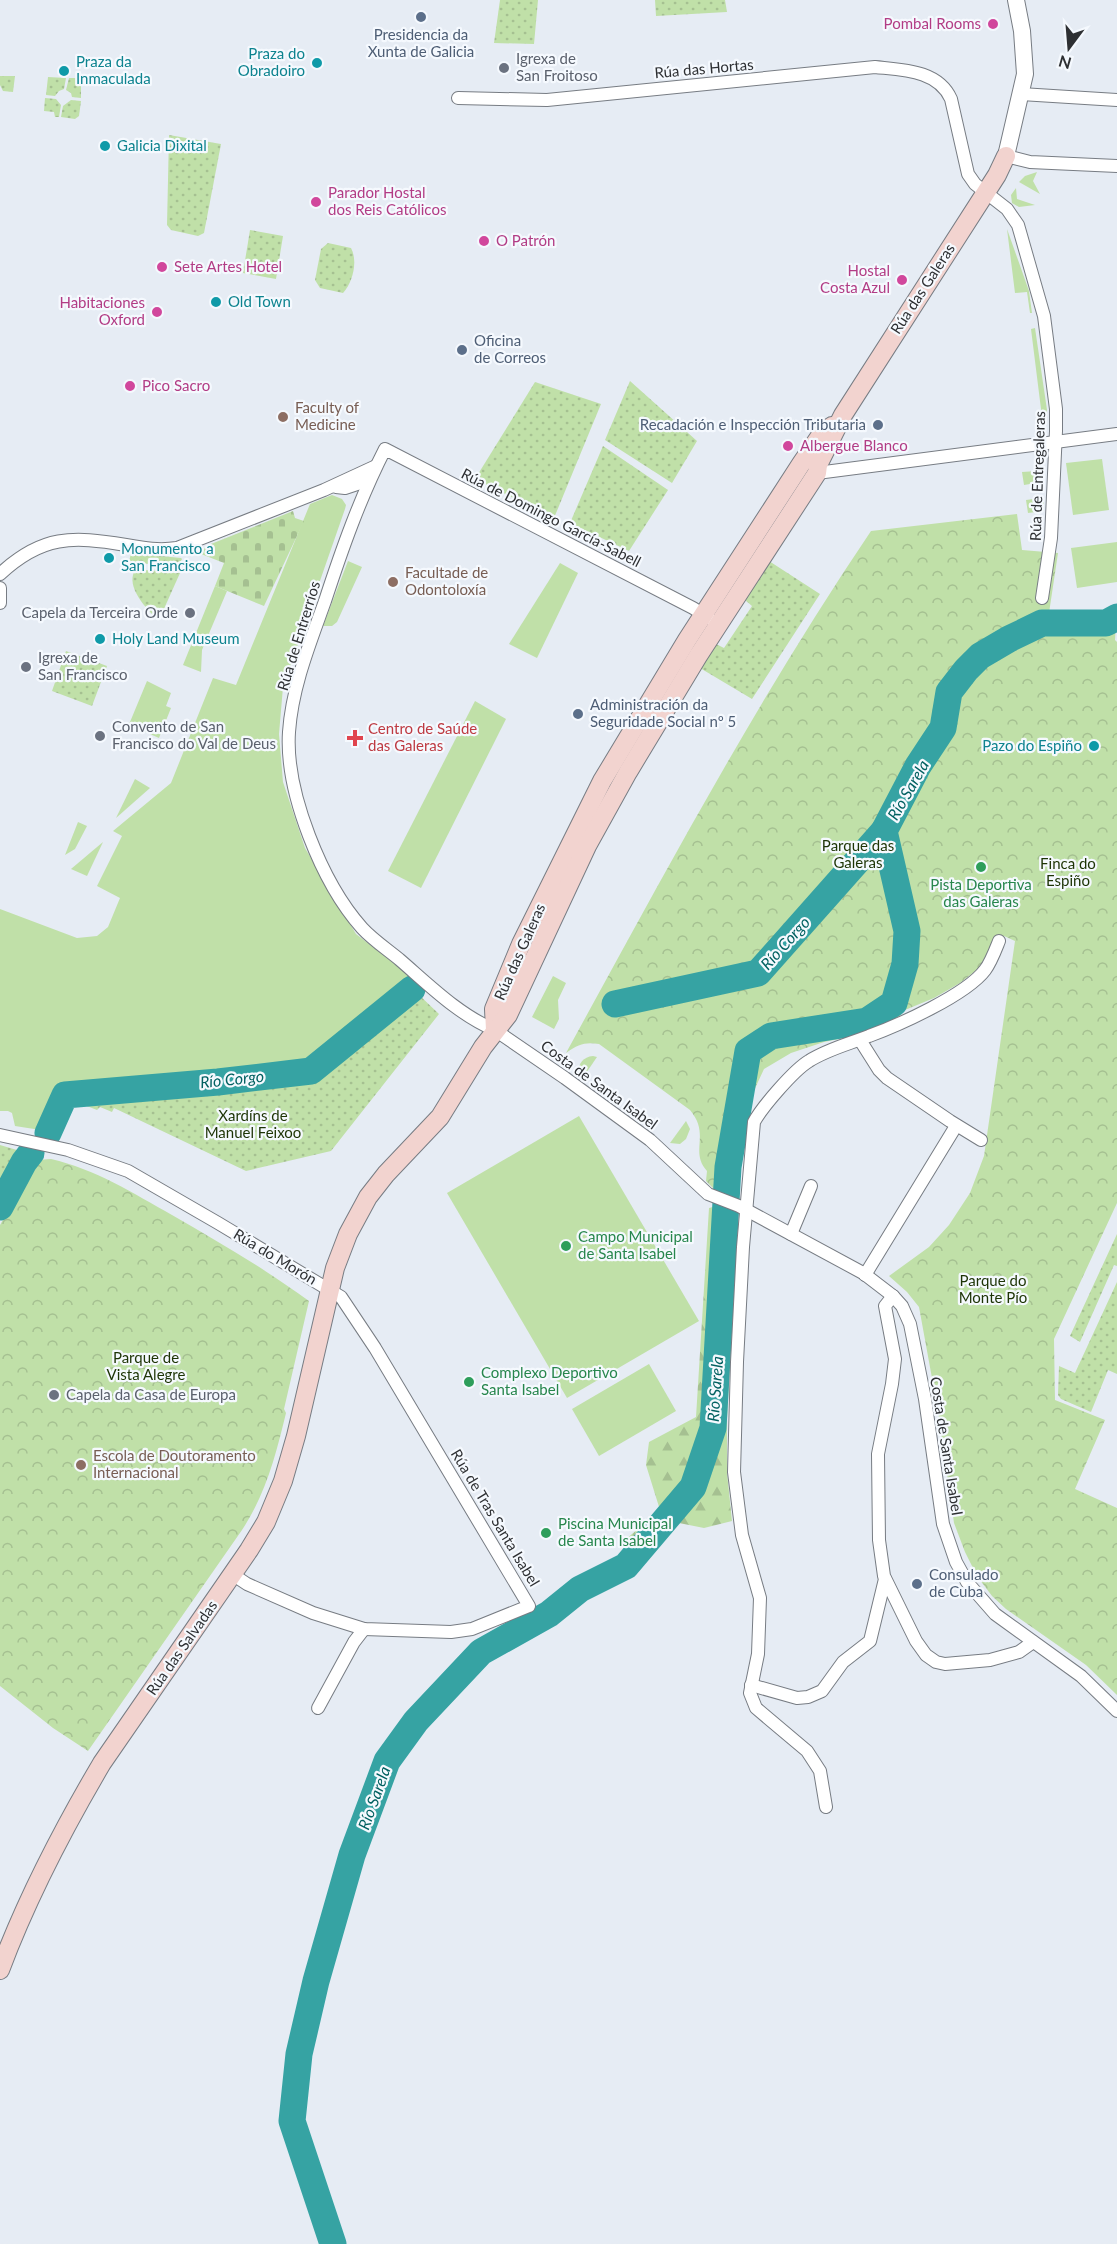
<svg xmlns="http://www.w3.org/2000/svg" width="1117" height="2244" viewBox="0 0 1117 2244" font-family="Lato,sans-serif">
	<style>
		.grass { fill: #c0e0a8 }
		.forest { fill: url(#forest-firs) }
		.cemetery { fill: url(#cemetery-stones) }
		.park { fill: url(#park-crowns) }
		.garden { fill: url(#garden-dots) }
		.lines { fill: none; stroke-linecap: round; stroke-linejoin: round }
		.river { stroke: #36a3a3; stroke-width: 27 }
		.minor-casing { stroke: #777c83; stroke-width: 14 }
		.tertiary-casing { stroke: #777c83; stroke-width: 18 }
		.secondary-casing { stroke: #777c83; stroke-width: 20 }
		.minor { stroke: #fff; stroke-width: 12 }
		.tertiary { stroke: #fff; stroke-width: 16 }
		.secondary { stroke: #f2d3cf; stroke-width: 18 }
		.service-dot { fill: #5c6f8a; stroke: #f5f9fe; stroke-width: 2 }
		.hotel-dot { fill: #d1479c; stroke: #f5f9fe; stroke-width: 2 }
		.culture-dot { fill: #0f9aa8; stroke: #f5f9fe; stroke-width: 2 }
		.worship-dot { fill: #6b7280; stroke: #f5f9fe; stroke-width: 2 }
		.education-dot { fill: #8d6e63; stroke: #f5f9fe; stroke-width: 2 }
		.health-dot { fill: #e0444e; stroke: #f5f9fe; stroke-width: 2 }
		.leisure-dot { fill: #2e9e5b; stroke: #f5f9fe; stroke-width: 2 }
		.labels { text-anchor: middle; stroke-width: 4.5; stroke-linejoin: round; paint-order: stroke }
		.hotel-label { font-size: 15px; fill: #b23c85; stroke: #f5f9fe; text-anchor: start }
		.service-label { font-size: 15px; fill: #4e5e75; stroke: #f5f9fe; text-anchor: start }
		.culture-label { font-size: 15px; fill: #0d838f; stroke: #f5f9fe; text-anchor: start }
		.worship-label { font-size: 15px; fill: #5b616d; stroke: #f5f9fe; text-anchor: start }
		.street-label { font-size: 15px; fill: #2e3033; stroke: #f5f9fe }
		.education-label { font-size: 15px; fill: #785e54; stroke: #f5f9fe; text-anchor: start }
		.health-label { font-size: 15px; fill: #be3a42; stroke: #f5f9fe; text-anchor: start }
		.park-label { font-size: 15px; fill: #1d3405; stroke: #f5f9fe }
		.leisure-label { font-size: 15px; fill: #27864d; stroke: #f5f9fe; text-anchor: start }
		.water-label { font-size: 16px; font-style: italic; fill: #026161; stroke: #f5f9fe }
	</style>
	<defs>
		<pattern id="forest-firs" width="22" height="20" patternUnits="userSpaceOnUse" patternTransform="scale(1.5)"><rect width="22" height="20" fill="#c0e0a8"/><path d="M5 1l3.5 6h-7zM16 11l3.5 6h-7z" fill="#a5c091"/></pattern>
		<pattern id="cemetery-stones" width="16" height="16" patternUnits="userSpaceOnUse" patternTransform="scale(1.5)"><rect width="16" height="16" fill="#c0e0a8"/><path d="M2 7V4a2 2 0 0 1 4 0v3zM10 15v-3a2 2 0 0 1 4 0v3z" fill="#a5c091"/></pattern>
		<pattern id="park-crowns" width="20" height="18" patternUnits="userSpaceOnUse" patternTransform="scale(1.5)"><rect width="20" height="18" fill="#c0e0a8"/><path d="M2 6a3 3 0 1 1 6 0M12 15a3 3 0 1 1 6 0" fill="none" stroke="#a5c091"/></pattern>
		<pattern id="garden-dots" width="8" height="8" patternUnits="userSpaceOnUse" patternTransform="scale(1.5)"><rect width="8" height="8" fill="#c0e0a8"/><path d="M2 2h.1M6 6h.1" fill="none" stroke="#a5c091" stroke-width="1.8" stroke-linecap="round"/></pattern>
	</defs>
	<rect width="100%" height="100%" fill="#e6ecf4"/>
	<g class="grass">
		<polygon points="1037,172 1033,181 1040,194 1019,182 1025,176"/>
		<polygon points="1016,188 1017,199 1035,205 1019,207 1012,203 1011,195"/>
		<polygon points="1007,229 1029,291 1032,313 1030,313 1027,292 1015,293"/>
		<polygon points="1035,328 1047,410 1046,417 1042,417 1031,329"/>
		<polygon points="1102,459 1109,510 1073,515 1066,463"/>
		<polygon points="1037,471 1042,472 1044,476 1042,482 1024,485 1022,472"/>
		<polygon points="332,495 342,499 346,505 345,509 283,687 279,734 283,782 305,848 356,934 412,977 408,987 312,1067 61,1092 47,1131 15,1126 12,1113 8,1111 0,1111 0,909 77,938 97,936 108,927 120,898 97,886 122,836 113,831 171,783 213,678 236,685 310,504"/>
		<polygon points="1041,498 1044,501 1044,511 1028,513 1026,500"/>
		<polygon points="1117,542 1117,582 1077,588 1071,548"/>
		<polygon points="348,561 362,567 337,622 332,626 323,626"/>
		<polygon points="560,563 578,573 537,658 509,644"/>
		<polygon points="215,586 227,591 202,650 201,672 183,665"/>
		<polygon points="147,681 171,693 166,706 171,708 159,738 127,724 130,722"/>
		<polygon points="475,701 506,719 421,888 388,871"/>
		<polygon points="135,779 150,788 116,818"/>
		<polygon points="78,822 87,826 75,849 65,855"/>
		<polygon points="103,842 87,876 71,869"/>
		<polygon points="553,976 566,983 558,1000 559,1019 554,1029 532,1017"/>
		<path d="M593 1056 597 1057 582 1079 578 1072C579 1063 583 1057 593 1056Z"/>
		<polygon points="579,1116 699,1321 567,1398 447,1193"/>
		<polygon points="686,1121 690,1129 686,1139 680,1144 670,1143"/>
		<polygon points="649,1364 676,1411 599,1456 572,1409"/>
	</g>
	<polygon class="forest" points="720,1205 734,1211 734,1291 727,1418 727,1473 732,1521 704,1528 674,1522 630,1555 625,1540 660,1510 646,1465 649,1442 696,1417 709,1208"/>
	<polygon class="cemetery" points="293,511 295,518 304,521 264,606 215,586 224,563 201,554 206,546"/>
	<g class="park">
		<path d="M1017 514 1022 550 1058 553 1049 613C1074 619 1094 619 1117 606L1115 640 1117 642V1203L1054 1339 1055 1400 1105 1420 1075 1489 1117 1508V1695L1086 1665 1006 1609 992 1596 977 1576 965 1552 954 1523 938 1411 919 1307 907 1292 889 1276 929 1247 949 1225 970 1193 984 1156 1015 941 1004 936 990 948 979 968 960 983 934 998 905 1010 898 1018 863 1034 824 1042 791 1053 764 1069 751 1097 744 1137 740 1177 735 1192 730 1194 716 1191 706 1181 707 1171C689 1151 711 1135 690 1110L599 1044C585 1042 579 1044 566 1053 663 876 758 698 871 531Z"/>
		<path d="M51 1159C95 1169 133 1193 172 1215 219 1242 265 1269 309 1301L284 1409 286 1413C276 1454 266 1494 242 1530L88 1751 53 1728 0 1686V1225L37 1160Z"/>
	</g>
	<g class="garden">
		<polygon points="500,0 538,0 534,44 494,43"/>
		<polygon points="655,0 725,0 727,12 656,16"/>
		<polygon points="0,76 15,76 13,92 3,91 0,85"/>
		<polygon points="48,77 66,78 64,89 59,91 55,96 46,95"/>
		<polygon points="69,78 77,78 81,83 81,98 72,97 71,93 66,90"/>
		<polygon points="45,98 56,99 61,105 59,117 55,117 54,112 44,111"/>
		<polygon points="71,100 81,101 79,116 75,119 61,117 63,106"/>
		<polygon points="169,135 221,144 204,233 198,236 171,230 167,225"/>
		<polygon points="250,230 283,236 276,279 243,273"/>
		<path d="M328 243 351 248C358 261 353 282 343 293L320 288 315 280 321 249Z"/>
		<polygon points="630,381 697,441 672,483 605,440"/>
		<polygon points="535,382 601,404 554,518 475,479"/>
		<polygon points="603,446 668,490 629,551 570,523"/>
		<polygon points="131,553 181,558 182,559 178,567 129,562"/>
		<polygon points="769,561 820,594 752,699 700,668 716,644 724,648 752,606 745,600"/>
		<path d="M136 569 180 573 163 611 159 615 152 614C142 604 125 583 136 569Z"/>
		<polygon points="66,651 107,666 92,706 52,691"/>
		<polygon points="416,992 439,1014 331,1151 246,1171 114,1108 112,1112 100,1107 97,1110 74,1101 317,1075"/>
		<polygon points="0,1145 27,1153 0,1201"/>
		<polygon points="1117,1234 1117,1266 1114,1265 1080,1342 1070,1336"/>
		<polygon points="1117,1282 1117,1374 1108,1370 1091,1412 1061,1399 1058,1395 1059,1366 1075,1373"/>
	</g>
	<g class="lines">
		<g class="river">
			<polyline points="615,1004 758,973 884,831"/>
			<polyline points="48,1133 65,1095 218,1082 311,1071 412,989"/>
			<polyline points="0,1207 24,1162 31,1153"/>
			<polyline points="333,2244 292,2121 299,2054 316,1981 352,1855 387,1761 416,1721 481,1652 549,1614 580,1589 626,1566 693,1487 713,1428 728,1167 748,1051 771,1036 867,1021 894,1003 905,964 907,931 884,831 918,766 943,728 949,692 966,670 980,656 1009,639 1042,623 1106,623 1117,617"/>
		</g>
		<g class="minor-casing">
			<g id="minor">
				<polyline points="1021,94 1117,100"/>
				<path d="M458 98 547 100 875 67C903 70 938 70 951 99L968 174 975 184 1007 209 1018 225 1044 316 1056 409V431L1051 538 1042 598"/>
				<polyline points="1006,156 1030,162 1117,166"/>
				<polyline points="817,473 1117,434"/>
				<polyline points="336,487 345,488 369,480"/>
				<path d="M0 574C42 535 72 536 126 545 143 548 159 551 177 548L324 490 376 466"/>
				<polyline points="0,588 0,603"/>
				<path d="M709 618 693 608 385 449C360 498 342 549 325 601 310 643 292 687 289 732 285 792 322 883 362 928 373 940 388 950 400 960 429 985 459 1015 495 1030L565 1078 650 1140 708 1194 739 1206 863 1273 893 1296 902 1306 910 1324 925 1399 943 1524 956 1562 967 1582 995 1614 1081 1676 1117 1711"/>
				<polyline points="860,1040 879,1070 887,1078 950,1121 981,1140"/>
				<polyline points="0,1135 68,1150 128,1171 218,1223 341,1297 375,1348 529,1606 472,1629 451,1632 364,1629 313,1613 247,1584 232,1574"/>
				<polyline points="791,1234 811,1186"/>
				<polyline points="865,1275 956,1126"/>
				<polyline points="893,1296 885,1306 895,1359 892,1384 878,1454 879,1540 884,1576 916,1641 926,1655 936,1662 945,1664 990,1660 1019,1652 1033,1642"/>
				<polyline points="751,1685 797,1698 808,1697 822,1691 843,1662 870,1641 885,1579"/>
				<polyline points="318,1708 354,1642 364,1629"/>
				<path d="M826 1807 820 1771 807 1751 756 1708 750 1693 758 1654 760 1598 742 1535 734 1472 737 1362 743 1247 754 1122C762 1107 794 1070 809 1061 828 1049 849 1044 869 1036 899 1025 966 995 985 970 991 962 995 951 999 941"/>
			</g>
		</g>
		<g class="tertiary-casing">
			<polyline id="tertiary" points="1006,156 1025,74 1022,31 1016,0"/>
		</g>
		<g class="secondary-casing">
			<g id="secondary">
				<polyline points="495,1030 494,1009 521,944 602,781 687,640 801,464 820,436 832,426"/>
				<path d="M0 1970C27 1898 63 1829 102 1763L249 1550 266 1522 283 1481 296 1436 335 1268 348 1234 368 1197 386 1174 440 1117 483 1047 508 1015 587 846 628 772 698 656 817 473 818 465 843 415 997 175 1006 156"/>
			</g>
		</g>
		<use href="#minor" class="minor"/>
		<use href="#tertiary" class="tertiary"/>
		<use href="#secondary" class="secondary"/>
	</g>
	<g class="service-dot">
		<circle cx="421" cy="17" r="6"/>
		<circle cx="462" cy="350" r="6"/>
		<circle cx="878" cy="425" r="6"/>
		<circle cx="578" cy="714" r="6"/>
		<circle cx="917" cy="1584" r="6"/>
	</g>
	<g class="hotel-dot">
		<circle cx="993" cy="24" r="6"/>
		<circle cx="316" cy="202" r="6"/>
		<circle cx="484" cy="241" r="6"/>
		<circle cx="162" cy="267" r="6"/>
		<circle cx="902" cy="280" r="6"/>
		<circle cx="157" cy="312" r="6"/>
		<circle cx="130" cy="386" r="6"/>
		<circle cx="788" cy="446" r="6"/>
	</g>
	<g class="culture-dot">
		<circle cx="317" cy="63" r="6"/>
		<circle cx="64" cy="71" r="6"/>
		<circle cx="105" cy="146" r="6"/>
		<circle cx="216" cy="302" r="6"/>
		<circle cx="109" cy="558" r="6"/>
		<circle cx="100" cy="639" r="6"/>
		<circle cx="1094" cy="746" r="6"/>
	</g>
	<g class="worship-dot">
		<circle cx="504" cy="68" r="6"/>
		<circle cx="190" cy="613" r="6"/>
		<circle cx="26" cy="667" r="6"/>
		<circle cx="100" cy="736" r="6"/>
		<circle cx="54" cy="1395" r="6"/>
	</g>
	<g class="education-dot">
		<circle cx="283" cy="417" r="6"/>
		<circle cx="393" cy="582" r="6"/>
		<circle cx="81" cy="1465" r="6"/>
	</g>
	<path class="health-dot" d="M352 729h6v6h6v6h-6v6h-6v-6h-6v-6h6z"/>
	<g class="leisure-dot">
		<circle cx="981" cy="867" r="6"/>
		<circle cx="566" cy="1246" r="6"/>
		<circle cx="469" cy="1382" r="6"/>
		<circle cx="546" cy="1533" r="6"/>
	</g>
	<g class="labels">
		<g class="hotel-label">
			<text x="981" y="29" text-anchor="end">Pombal Rooms</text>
			<text x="328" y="198">Parador Hostal<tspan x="328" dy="17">dos Reis Católicos</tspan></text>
			<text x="496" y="246">O Patrón</text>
			<text x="174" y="272">Sete Artes Hotel</text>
			<text x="890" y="276" text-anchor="end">Hostal<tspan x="890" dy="17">Costa Azul</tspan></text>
			<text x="145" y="308" text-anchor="end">Habitaciones<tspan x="145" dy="17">Oxford</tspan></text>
			<text x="142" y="391">Pico Sacro</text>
			<text x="800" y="451">Albergue Blanco</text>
		</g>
		<g class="service-label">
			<text x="421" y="40" text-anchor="middle">Presidencia da<tspan x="421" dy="17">Xunta de Galicia</tspan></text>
			<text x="474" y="346">Oficina<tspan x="474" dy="17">de Correos</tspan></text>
			<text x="866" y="430" text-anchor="end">Recadación e Inspección Tributaria</text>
			<text x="590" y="710">Administración da<tspan x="590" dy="17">Seguridade Social nº 5</tspan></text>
			<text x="929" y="1580">Consulado<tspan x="929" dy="17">de Cuba</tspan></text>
		</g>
		<g class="culture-label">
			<text x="305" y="59" text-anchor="end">Praza do<tspan x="305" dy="17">Obradoiro</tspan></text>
			<text x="76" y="67">Praza da<tspan x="76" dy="17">Inmaculada</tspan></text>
			<text x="117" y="151">Galicia Dixital</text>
			<text x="228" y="307">Old Town</text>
			<text x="121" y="554">Monumento a<tspan x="121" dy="17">San Francisco</tspan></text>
			<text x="112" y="644">Holy Land Museum</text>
			<text x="1082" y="751" text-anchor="end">Pazo do Espiño</text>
		</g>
		<g class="worship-label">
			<text x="516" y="64">Igrexa de<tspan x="516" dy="17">San Froitoso</tspan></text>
			<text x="178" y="618" text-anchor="end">Capela da Terceira Orde</text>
			<text x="38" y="663">Igrexa de<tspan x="38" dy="17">San Francisco</tspan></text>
			<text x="112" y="732">Convento de San<tspan x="112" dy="17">Francisco do Val de Deus</tspan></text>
			<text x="66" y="1400">Capela da Casa de Europa</text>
		</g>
		<g class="street-label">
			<text transform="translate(704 69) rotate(-5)" y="5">Rúa das Hortas</text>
			<text transform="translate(923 289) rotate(-57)" y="5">Rúa das Galeras</text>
			<text transform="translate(1038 476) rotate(-88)" y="5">Rúa de Entregaleras</text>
			<text transform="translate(551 518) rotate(27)" y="5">Rúa de Domingo García-Sabell</text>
			<text transform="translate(299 636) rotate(-73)" y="5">Rúa de Entrerríos</text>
			<text transform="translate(520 952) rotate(-66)" y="5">Rúa das Galeras</text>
			<text transform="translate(599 1085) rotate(36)" y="5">Costa de Santa Isabel</text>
			<text transform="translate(275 1257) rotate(31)" y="5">Rúa do Morón</text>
			<text transform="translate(946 1446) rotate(81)" y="5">Costa de Santa Isabel</text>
			<text transform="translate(495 1518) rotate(59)" y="5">Rúa de Tras Santa Isabel</text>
			<text transform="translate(182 1648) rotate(-55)" y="5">Rúa das Salvadas</text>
		</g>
		<g class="education-label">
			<text x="295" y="413">Faculty of<tspan x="295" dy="17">Medicine</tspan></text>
			<text x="405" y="578">Facultade de<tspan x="405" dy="17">Odontoloxía</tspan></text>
			<text x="93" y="1461">Escola de Doutoramento<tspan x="93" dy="17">Internacional</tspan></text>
		</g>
		<g class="health-label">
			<text x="368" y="734">Centro de Saúde<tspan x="368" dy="17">das Galeras</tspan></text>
		</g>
		<g class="park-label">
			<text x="858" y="851">Parque das<tspan x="858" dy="17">Galeras</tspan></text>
			<text x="1068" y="869">Finca do<tspan x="1068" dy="17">Espiño</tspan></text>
			<text x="253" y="1121">Xardíns de<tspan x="253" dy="17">Manuel Feixoo</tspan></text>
			<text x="993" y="1286">Parque do<tspan x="993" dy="17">Monte Pío</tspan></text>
			<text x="146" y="1363">Parque de<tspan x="146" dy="17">Vista Alegre</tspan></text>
		</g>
		<g class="leisure-label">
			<text x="981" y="890" text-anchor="middle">Pista Deportiva<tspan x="981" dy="17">das Galeras</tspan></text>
			<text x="578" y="1242">Campo Municipal<tspan x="578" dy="17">de Santa Isabel</tspan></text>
			<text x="481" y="1378">Complexo Deportivo<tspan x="481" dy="17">Santa Isabel</tspan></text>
			<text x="558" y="1529">Piscina Municipal<tspan x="558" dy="17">de Santa Isabel</tspan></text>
		</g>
		<g class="water-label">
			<text transform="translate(908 790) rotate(-60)" y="6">Río Sarela</text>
			<text transform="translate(785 943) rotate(-48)" y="6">Río Corgo</text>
			<text transform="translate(232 1079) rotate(-6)" y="6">Río Corgo</text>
			<text transform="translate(715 1389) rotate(-86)" y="6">Río Sarela</text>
			<text transform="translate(374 1798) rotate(-70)" y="6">Río Sarela</text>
		</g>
	</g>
	<g transform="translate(1069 48) rotate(196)" stroke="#f5f9fe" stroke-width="4.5" paint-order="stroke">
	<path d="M0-4.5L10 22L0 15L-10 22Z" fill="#2e3033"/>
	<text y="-9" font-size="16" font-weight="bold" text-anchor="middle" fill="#2e3033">N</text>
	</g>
</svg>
